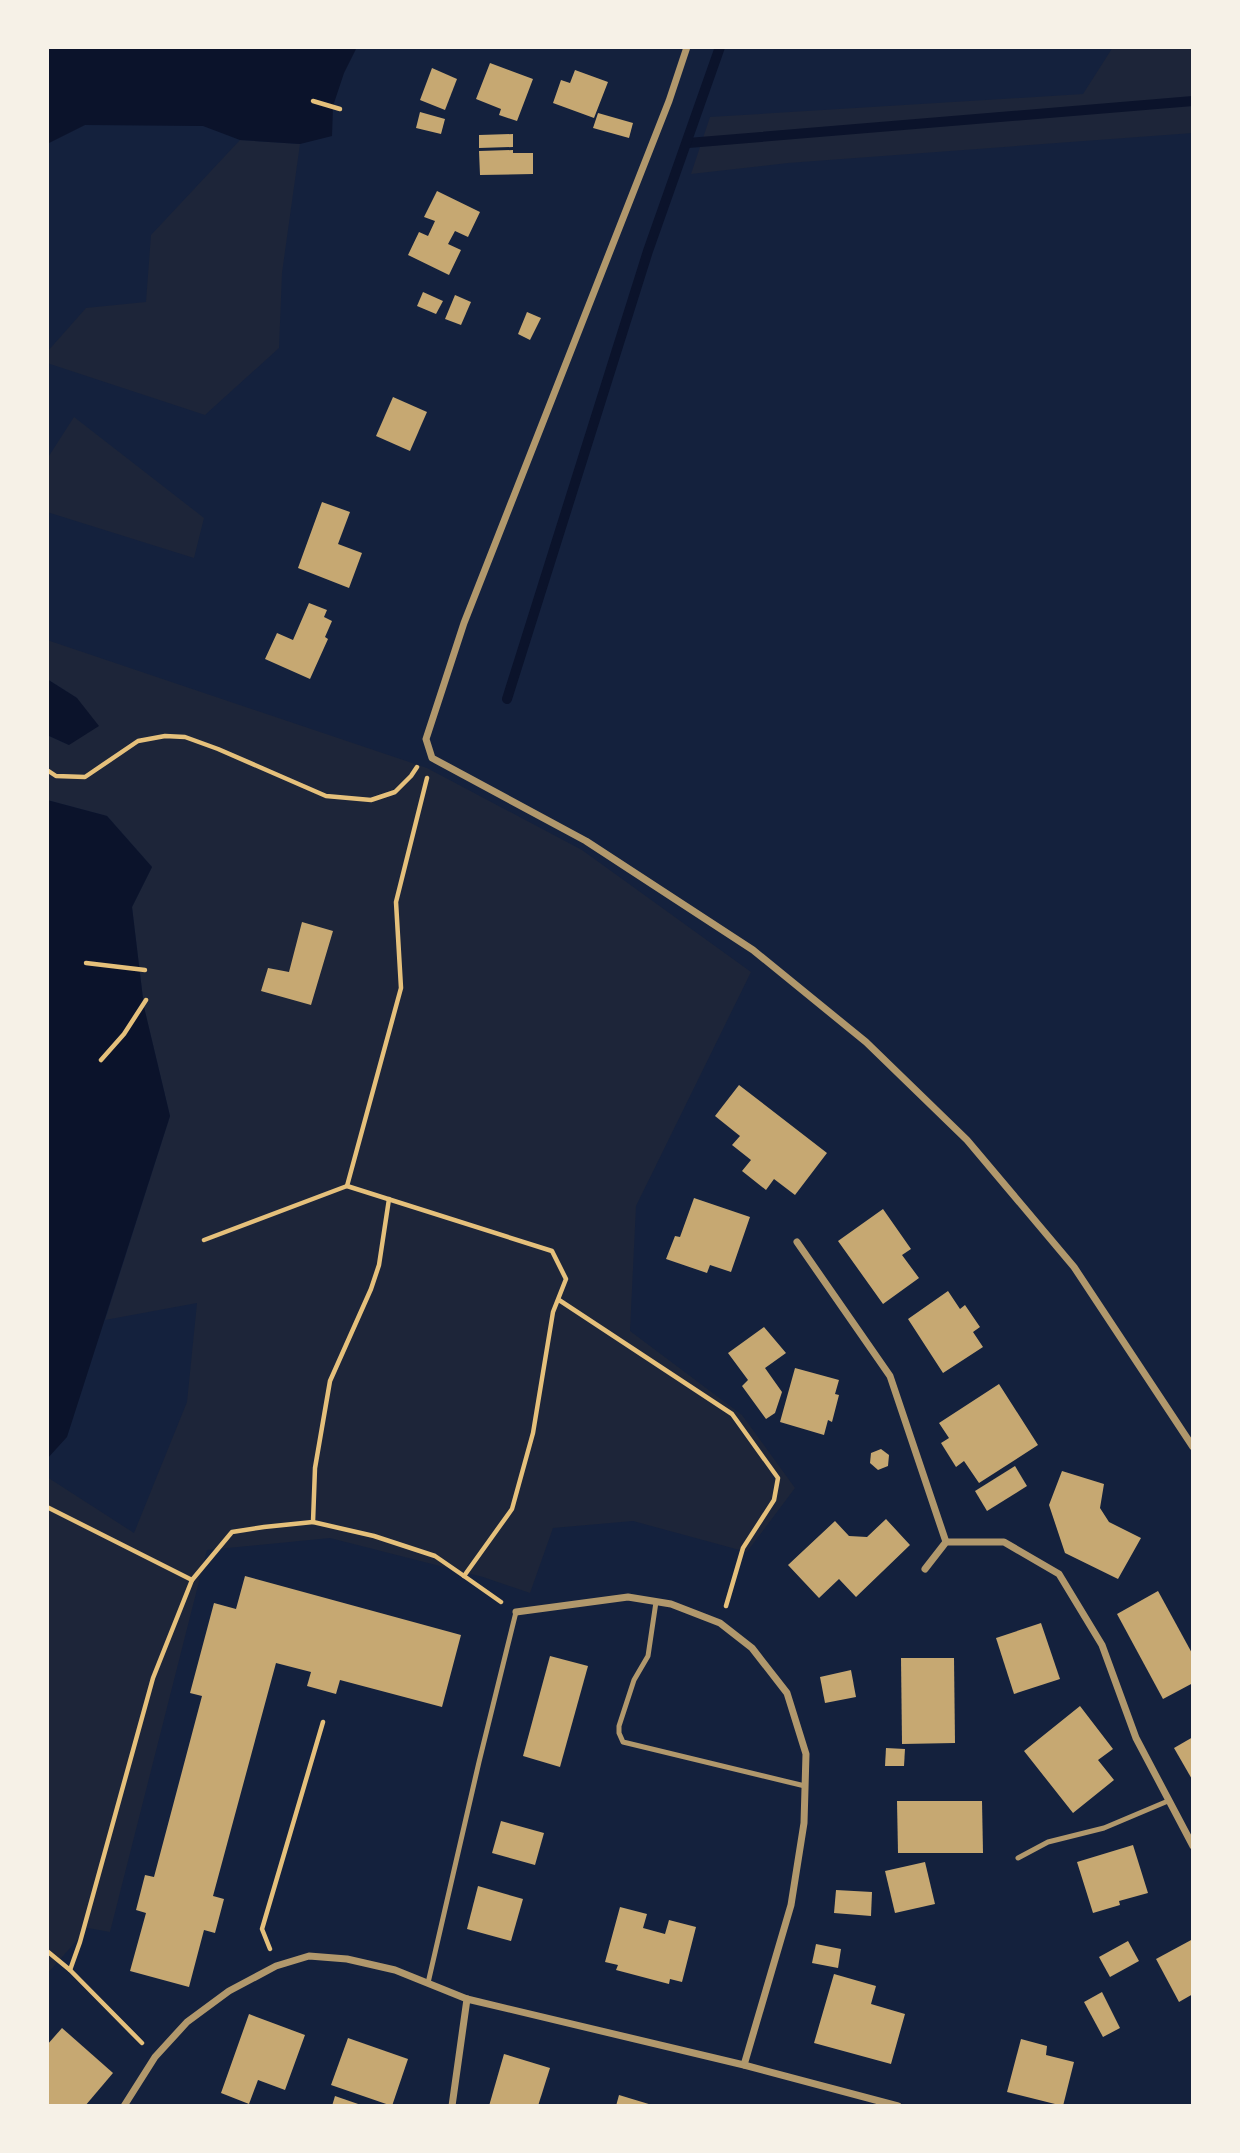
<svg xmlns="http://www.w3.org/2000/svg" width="1240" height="2153" viewBox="0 0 1240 2153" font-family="'DejaVu Sans',sans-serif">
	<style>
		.green { fill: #1d2539 }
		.water { fill: #0b132b }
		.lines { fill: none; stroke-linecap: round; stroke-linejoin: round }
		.stream { stroke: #0b132b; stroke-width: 10 }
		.building { fill: #c6a872 }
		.path { stroke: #e5c07b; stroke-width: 4.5 }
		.service { stroke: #b1986c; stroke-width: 5 }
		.minor { stroke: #b1986c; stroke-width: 7 }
	</style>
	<rect width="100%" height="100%" fill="#14213d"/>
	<g class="green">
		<polygon points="1113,47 1193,47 1193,133 788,163 691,174 710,117 1083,94"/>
		<polygon points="240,140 300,144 282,273 279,348 205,415 47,363 47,352 86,308 146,302 151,235"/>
		<polygon points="74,417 204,518 194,558 47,512 47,459"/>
		<polygon points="47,640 427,768 582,850 751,972 636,1206 630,1331 742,1415 795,1488 747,1552 633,1521 553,1528 530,1593 483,1577 330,1538 207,1550 110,1932 88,1928 47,1974 47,1477 134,1533 187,1402 197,1303 105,1320 170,1116 144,1007 132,907 152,867 107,816 47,800 47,735 69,745 77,698 47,679"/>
	</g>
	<g class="water">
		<polygon points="47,47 357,47 344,73 333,106 332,136 300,144 240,140 203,126 85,125 47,144"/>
		<polygon points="47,679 77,698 99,726 69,745 47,735"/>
		<polygon points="47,800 107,816 152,867 132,907 144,1007 170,1116 67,1437 47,1459"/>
	</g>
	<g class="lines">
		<g class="stream">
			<polyline points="688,143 1193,101"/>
			<polyline points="507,699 648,251 720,47"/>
		</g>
	</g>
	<g class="building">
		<polygon points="490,63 533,79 517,121 499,115 501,109 476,99"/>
		<polygon points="432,68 457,79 445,110 420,100"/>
		<polygon points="575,70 608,82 594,118 553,103 561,80 570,83"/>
		<polygon points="420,112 445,119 441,134 416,128"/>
		<polygon points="598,113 633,123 629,138 593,128"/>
		<polygon points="513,134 513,147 479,148 479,135"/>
		<polygon points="513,150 513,153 533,153 533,174 480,175 479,151"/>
		<polygon points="437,191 480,212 468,237 455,231 448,244 461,250 449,275 408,255 419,232 428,236 435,221 424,217"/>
		<polygon points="423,292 443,301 436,314 417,306"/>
		<polygon points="455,295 471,302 461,325 445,319"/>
		<polygon points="527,312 541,318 530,340 518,334"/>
		<polygon points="393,397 427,412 410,451 376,436"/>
		<polygon points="322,502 350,512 338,544 362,553 349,588 298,568"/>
		<polygon points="309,603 327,610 324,617 332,621 325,637 328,639 310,679 265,659 277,633 293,640"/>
		<polygon points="302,922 333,931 311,1005 261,991 268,968 289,972"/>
		<polygon points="739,1085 827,1153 795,1195 774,1179 766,1190 742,1171 751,1160 732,1145 740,1136 715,1116"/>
		<polygon points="694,1198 750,1217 731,1272 710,1265 707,1273 666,1259 675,1236 680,1237"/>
		<polygon points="883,1209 911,1249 902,1255 919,1278 883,1304 838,1241"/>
		<polygon points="948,1291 960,1309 965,1305 980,1327 973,1332 983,1347 943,1373 908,1319"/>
		<polygon points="764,1327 786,1353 765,1368 782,1392 775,1413 766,1419 742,1386 748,1380 728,1353"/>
		<polygon points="795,1368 839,1380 835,1394 839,1395 832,1422 828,1420 824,1435 780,1422"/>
		<polygon points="999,1384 1038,1445 979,1483 964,1461 956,1467 941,1443 949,1438 939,1423"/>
		<polygon points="881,1449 889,1455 888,1466 878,1470 870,1463 871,1453"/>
		<polygon points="1015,1466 1027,1486 987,1511 975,1491"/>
		<polygon points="1062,1471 1104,1484 1100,1508 1109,1522 1141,1538 1118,1579 1065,1553 1049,1505"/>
		<polygon points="886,1519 910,1545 856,1597 839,1579 819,1598 788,1565 835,1521 849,1536 867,1537"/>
		<polygon points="245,1576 461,1635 442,1707 340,1680 336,1694 307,1686 311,1672 276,1663 213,1896 224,1899 215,1933 204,1930 189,1987 130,1971 146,1913 136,1910 145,1875 154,1877 202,1696 190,1693 214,1603 236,1609"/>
		<polygon points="1158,1591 1193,1655 1193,1683 1163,1699 1117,1614"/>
		<polygon points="1041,1623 1060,1679 1014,1694 996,1638"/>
		<polygon points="550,1656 588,1666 560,1767 523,1756"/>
		<polygon points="901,1658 954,1658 955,1743 902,1744"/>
		<polygon points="851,1670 856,1697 825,1703 820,1677"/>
		<polygon points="1080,1706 1113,1749 1098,1760 1114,1780 1073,1813 1024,1751"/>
		<polygon points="1193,1737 1193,1781 1174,1748"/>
		<polygon points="886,1748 905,1749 904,1766 885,1766"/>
		<polygon points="897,1801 982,1801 983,1853 898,1853"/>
		<polygon points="501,1821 544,1833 535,1865 492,1853"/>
		<polygon points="1133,1845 1148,1893 1119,1901 1120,1905 1093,1913 1077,1862"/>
		<polygon points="925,1862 935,1904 895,1913 885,1871"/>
		<polygon points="478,1886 523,1899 511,1941 467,1929"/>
		<polygon points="836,1890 872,1892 871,1916 834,1913"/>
		<polygon points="620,1907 647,1914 643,1928 665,1934 669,1920 696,1927 682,1982 670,1979 669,1984 616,1970 618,1965 605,1962"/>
		<polygon points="1193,1939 1193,1994 1179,2002 1156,1959"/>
		<polygon points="1128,1941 1139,1961 1110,1977 1099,1957"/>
		<polygon points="816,1944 841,1949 838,1968 812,1963"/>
		<polygon points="834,1974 876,1986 871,2004 905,2014 891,2064 814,2043"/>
		<polygon points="1102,1992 1120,2028 1103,2037 1084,2002"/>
		<polygon points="249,2014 305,2035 285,2090 258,2080 249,2104 221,2093"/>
		<polygon points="62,2028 113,2073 85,2106 47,2106 47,2045"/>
		<polygon points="348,2038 408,2059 392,2106 331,2085"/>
		<polygon points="1021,2039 1047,2046 1046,2055 1074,2062 1063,2106 1007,2092"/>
		<polygon points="504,2054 550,2068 538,2106 489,2106"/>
		<polygon points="619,2095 652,2105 652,2106 616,2106"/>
		<polygon points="335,2096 361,2105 361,2106 332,2106"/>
	</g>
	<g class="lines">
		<g class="path">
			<polyline points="313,101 340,109"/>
			<polyline points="47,770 56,776 85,777 138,741 165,736 185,737 218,749 326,796 371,800 395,792 411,776 417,767"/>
			<polyline points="86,963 145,970"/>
			<polyline points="101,1060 124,1034 146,1000"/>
			<polyline points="347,1186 401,988 396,902 427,778"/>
			<polyline points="389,1199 379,1265 371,1289 330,1381 315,1468 313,1522 374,1536 435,1556 464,1576"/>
			<polyline points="204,1240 347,1186 552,1251 566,1279 553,1312 533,1433 512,1509 464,1576 501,1602"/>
			<polyline points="559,1300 732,1414 778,1478 774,1500 743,1548 726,1606"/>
			<polyline points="47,1507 192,1580"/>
			<polyline points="270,1949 262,1929 323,1722"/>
			<polyline points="47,1951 70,1970 142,2043"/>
			<polyline points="70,1970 80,1942 153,1678 192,1580 232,1532 264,1527 313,1522"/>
		</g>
		<g class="service">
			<polyline points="656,1602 648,1656 634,1680 619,1726 619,1733 623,1742 805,1786"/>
			<polyline points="1018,1858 1048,1842 1104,1828 1168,1801"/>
			<polyline points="428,1983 479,1762 516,1612"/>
		</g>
		<g class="minor">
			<polyline points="687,47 669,101 464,623 426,739 432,758 586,841 753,950 866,1042 967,1140 1074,1267 1193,1447"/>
			<polyline points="797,1242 890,1376 946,1542"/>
			<polyline points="925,1569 946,1542 1004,1542 1059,1574 1102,1645 1136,1738 1193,1846"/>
			<polyline points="516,1612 628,1597 671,1604 720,1623 752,1648 787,1693 806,1754 804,1823 791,1905 744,2065"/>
			<polyline points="124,2106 155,2057 187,2022 229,1991 276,1966 309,1956 347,1959 395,1970 467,1999 744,2065 898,2106"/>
			<polyline points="452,2106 467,1999"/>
		</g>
	</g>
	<rect width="1240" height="2153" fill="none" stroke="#f6f1e7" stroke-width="98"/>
</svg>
